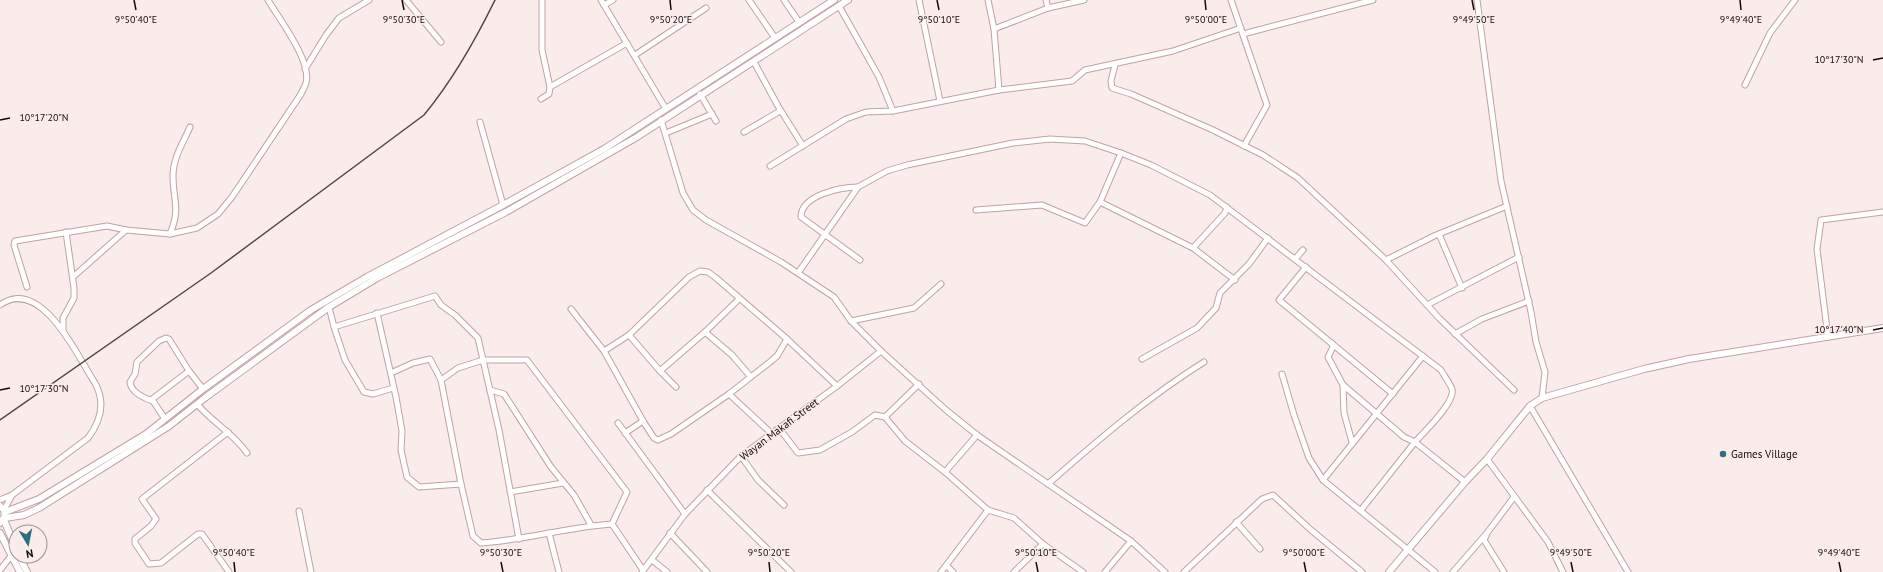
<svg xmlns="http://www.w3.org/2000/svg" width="1883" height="572" viewBox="0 0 1883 572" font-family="'PT Sans',sans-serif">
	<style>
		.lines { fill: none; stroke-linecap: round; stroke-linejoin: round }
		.minor-casing { stroke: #c2a1a2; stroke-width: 7 }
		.tertiary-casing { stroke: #c2a1a2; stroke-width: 8 }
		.minor { stroke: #fff; stroke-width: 5 }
		.tertiary { stroke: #fff; stroke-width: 6 }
		.rail { stroke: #524646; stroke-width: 1.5 }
		.ticks { fill: none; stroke: #140909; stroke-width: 1.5 }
		.poi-dot { fill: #29717d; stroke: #fbecec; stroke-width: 1.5 }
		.labels { text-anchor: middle; stroke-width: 3; stroke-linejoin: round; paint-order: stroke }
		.street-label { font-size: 11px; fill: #140909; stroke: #fbecec }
		.poi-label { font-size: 11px; fill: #140909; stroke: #fbecec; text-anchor: start }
		.ticks-label { font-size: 10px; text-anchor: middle; fill: #140909; stroke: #fbecec; stroke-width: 3; stroke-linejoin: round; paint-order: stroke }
	</style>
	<rect width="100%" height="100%" fill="#fbecec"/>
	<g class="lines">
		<g class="minor-casing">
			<g id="minor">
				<polyline points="406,0 441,42"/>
				<polyline points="601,0 666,109"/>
				<polyline points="749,0 775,38"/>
				<polyline points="784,0 799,22"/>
				<polyline points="919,0 940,101"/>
				<polyline points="988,0 994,29 999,90"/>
				<polyline points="1046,0 1048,8"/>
				<polyline points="1231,0 1267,105 1244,146"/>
				<polyline points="1477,0 1501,181 1531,312 1536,342 1545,372 1542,398"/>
				<polyline points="604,5 613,0"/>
				<polyline points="839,6 879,77 893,111"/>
				<polyline points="994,29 1048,8 1084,0"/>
				<polyline points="1243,34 1373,0"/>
				<polyline points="635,55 706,8"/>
				<polyline points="754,62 778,106 803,146"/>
				<polyline points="1115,65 1111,81 1112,88 1131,94 1213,130 1263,155 1298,178 1386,260 1439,318 1514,390"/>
				<polyline points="305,69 326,35 339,18 369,0"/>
				<polyline points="1745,85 1770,33 1795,0"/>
				<polyline points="550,87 627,43"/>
				<polyline points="700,94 716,121"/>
				<polyline points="541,99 549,94 550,87 542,50 542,0"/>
				<polyline points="661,120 683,193 693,210 706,220 781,262 834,297 851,321 881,351 946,410 977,435 1131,541 1165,572"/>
				<polyline points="480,122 503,205"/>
				<polyline points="744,132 780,111"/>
				<polyline points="666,133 712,114"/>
				<polyline points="1121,153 1100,202 1193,248 1235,280"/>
				<polyline points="770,166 846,119 866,112 893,111 999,90 1072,81 1085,70 1173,51 1241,28"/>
				<path d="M858 187C841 187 801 195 801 217L860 260"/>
				<polyline points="976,210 1042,205 1085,223 1100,202"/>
				<path d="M170 234C181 207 173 202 173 176 173 158 183 143 190 127"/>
				<polyline points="1439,234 1462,288"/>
				<polyline points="1193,248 1225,213 1227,207"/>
				<polyline points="1295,259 1303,250"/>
				<polyline points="1386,260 1434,236 1507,206"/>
				<polyline points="1306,267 1279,300 1393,394"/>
				<path d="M798 273 858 187 887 171 907 165 1013 143 1050 139 1085 141 1121 153 1151 165 1210 195 1441 370C1444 376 1450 383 1452 389 1456 402 1424 432 1415 442L1465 482"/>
				<polyline points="73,277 126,230"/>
				<path d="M27 287 14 245 15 241 107 226 126 230 170 234 197 228 218 214 232 197 301 94C302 91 305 87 306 83 312 61 279 19 268 0"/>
				<path d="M0 305C41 275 78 357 95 383 106 403 101 421 88 438L12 495 4 510"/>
				<polyline points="1427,305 1519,257"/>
				<polyline points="329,307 334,327 435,296 441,305 455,315 478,338 499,430 519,539"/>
				<polyline points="571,309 604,351 643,421 654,438 658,440 671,434 729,394 770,362 777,356 787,339 715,277 708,272 700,271 689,277 629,335 604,351"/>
				<polyline points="377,313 396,397 402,431 401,450 407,477 419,487 461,484"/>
				<polyline points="851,321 914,308 941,284"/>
				<polyline points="334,327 345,360 364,392 373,394 393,388"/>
				<polyline points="63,331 63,318 74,298 74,288 66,232"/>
				<polyline points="705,332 732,355 750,376"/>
				<polyline points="1455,334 1482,319 1529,301"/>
				<polyline points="629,335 660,371 705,332 739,299"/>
				<polyline points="1828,337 1817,249 1821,220 1883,212"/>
				<polyline points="787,339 837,386"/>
				<polyline points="1332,343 1333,347 1328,357 1343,385 1404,437 1415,442 1361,510"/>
				<polyline points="1142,359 1197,328 1216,308 1220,293 1249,264 1268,238"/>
				<polyline points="660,371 676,387"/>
				<polyline points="391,373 413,363 430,359 441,380"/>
				<polyline points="1282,374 1294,415 1309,458 1323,480 1435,572"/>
				<polyline points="919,384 885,417 905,441 945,472 988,510 1014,518 1043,544 1083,572"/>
				<polyline points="1343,385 1344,413 1352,442"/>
				<polyline points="490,390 504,394 551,467 574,495 591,525"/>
				<polyline points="729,394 771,433"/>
				<polyline points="151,400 189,371"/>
				<path d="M197 404C212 422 233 433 247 453"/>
				<polyline points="1530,406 1628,572"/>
				<path d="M165 419 153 401C146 399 131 393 130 382L135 374 137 362 159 341 166 338 169 339 189 371 203 389"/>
				<polyline points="618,423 685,514"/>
				<polyline points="779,428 798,453 820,450 852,432 875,415 885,417"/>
				<polyline points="228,432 142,499 156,519 151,526 135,539 135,543 149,564 161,563 198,534 202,534 229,572"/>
				<polyline points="625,433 643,421"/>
				<polyline points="741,456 758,480 784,505"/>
				<polyline points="1487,459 1548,542 1563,572"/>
				<polyline points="945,472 977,435"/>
				<polyline points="1323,480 1423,356"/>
				<path d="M1048 484C1098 440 1148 397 1204 362"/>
				<polyline points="707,490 791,572"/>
				<polyline points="510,492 563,483"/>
				<polyline points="0,500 12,495"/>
				<polyline points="299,511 311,572"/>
				<polyline points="1236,522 1260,549"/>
				<path d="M612 524C568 527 525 540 481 543L473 536 461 484 441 380 458 368 483 360H527L627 492 612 524 643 570"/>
				<polyline points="549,533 559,572"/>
				<polyline points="670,533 707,572"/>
				<polyline points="1486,536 1484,540 1504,572"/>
				<polyline points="652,560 667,572"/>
				<polyline points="947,566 953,572"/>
				<polyline points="0,570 11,556"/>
				<polyline points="642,572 685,514 741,456 837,386 881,351"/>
				<polyline points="941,572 988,510"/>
				<polyline points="1014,572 1043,544"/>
				<polyline points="1105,572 1131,541"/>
				<polyline points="1184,572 1262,499 1273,495 1311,530 1362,572"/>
				<polyline points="1453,572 1487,533 1514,497"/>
			</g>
		</g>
		<g class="tertiary-casing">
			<g id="tertiary">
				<polyline points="0,506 4,510 5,516 0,523"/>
				<polyline points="5,512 39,499 146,434 203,389 311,310 367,277 503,205 604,149 834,0"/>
				<polyline points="5,518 24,515 39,508 169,426 206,397 329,307 377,278 506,212 637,137 848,0"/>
				<polyline points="4,520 16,549"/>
				<polyline points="0,533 20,572"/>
				<polyline points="19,556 27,572"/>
				<polyline points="1389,572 1465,482 1487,459 1530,406 1542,398 1644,369 1689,359 1883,328"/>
			</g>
		</g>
		<use href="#minor" class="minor"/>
		<use href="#tertiary" class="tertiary"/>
		<path class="rail" d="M0 420 211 273 424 115C453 80 475 41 495 0"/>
	</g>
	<path class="ticks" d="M134 0 136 10M402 0 404 10M670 0 671 10M937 0 939 10M1205 0 1206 10M1472 0 1474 10M1740 0 1741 10M1873 60 1883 58M0 120 10 118M1873 330 1883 328M0 390 10 388M234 562 235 572M501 562 503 572M769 562 770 572M1036 562 1038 572M1304 562 1306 572M1571 562 1573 572M1839 562 1841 572"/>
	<circle class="poi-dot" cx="1723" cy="454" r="4"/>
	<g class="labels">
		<g class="street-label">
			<text transform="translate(779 429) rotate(-37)" y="4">Wayan Makafi Street</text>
		</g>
		<g class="poi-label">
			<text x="1731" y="458">Games Village</text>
		</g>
	</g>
	<g class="ticks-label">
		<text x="136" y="23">9°50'40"E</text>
		<text x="404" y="23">9°50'30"E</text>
		<text x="671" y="23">9°50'20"E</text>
		<text x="939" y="23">9°50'10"E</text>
		<text x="1206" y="23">9°50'00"E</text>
		<text x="1474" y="23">9°49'50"E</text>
		<text x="1741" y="23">9°49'40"E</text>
		<text x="1839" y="63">10°17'30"N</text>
		<text x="44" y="121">10°17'20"N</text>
		<text x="1839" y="333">10°17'40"N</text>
		<text x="44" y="392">10°17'30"N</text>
		<text x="234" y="556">9°50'40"E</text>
		<text x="501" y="556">9°50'30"E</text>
		<text x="769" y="556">9°50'20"E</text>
		<text x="1036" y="556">9°50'10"E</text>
		<text x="1304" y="556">9°50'00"E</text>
		<text x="1571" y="556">9°49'50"E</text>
		<text x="1839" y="556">9°49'40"E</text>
	</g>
	<g transform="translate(28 544) rotate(170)"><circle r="19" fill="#fbecec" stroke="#9f9191"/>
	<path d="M0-3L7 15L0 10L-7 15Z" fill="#29717d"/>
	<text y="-6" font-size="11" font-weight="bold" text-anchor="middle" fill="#140909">N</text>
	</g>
</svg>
